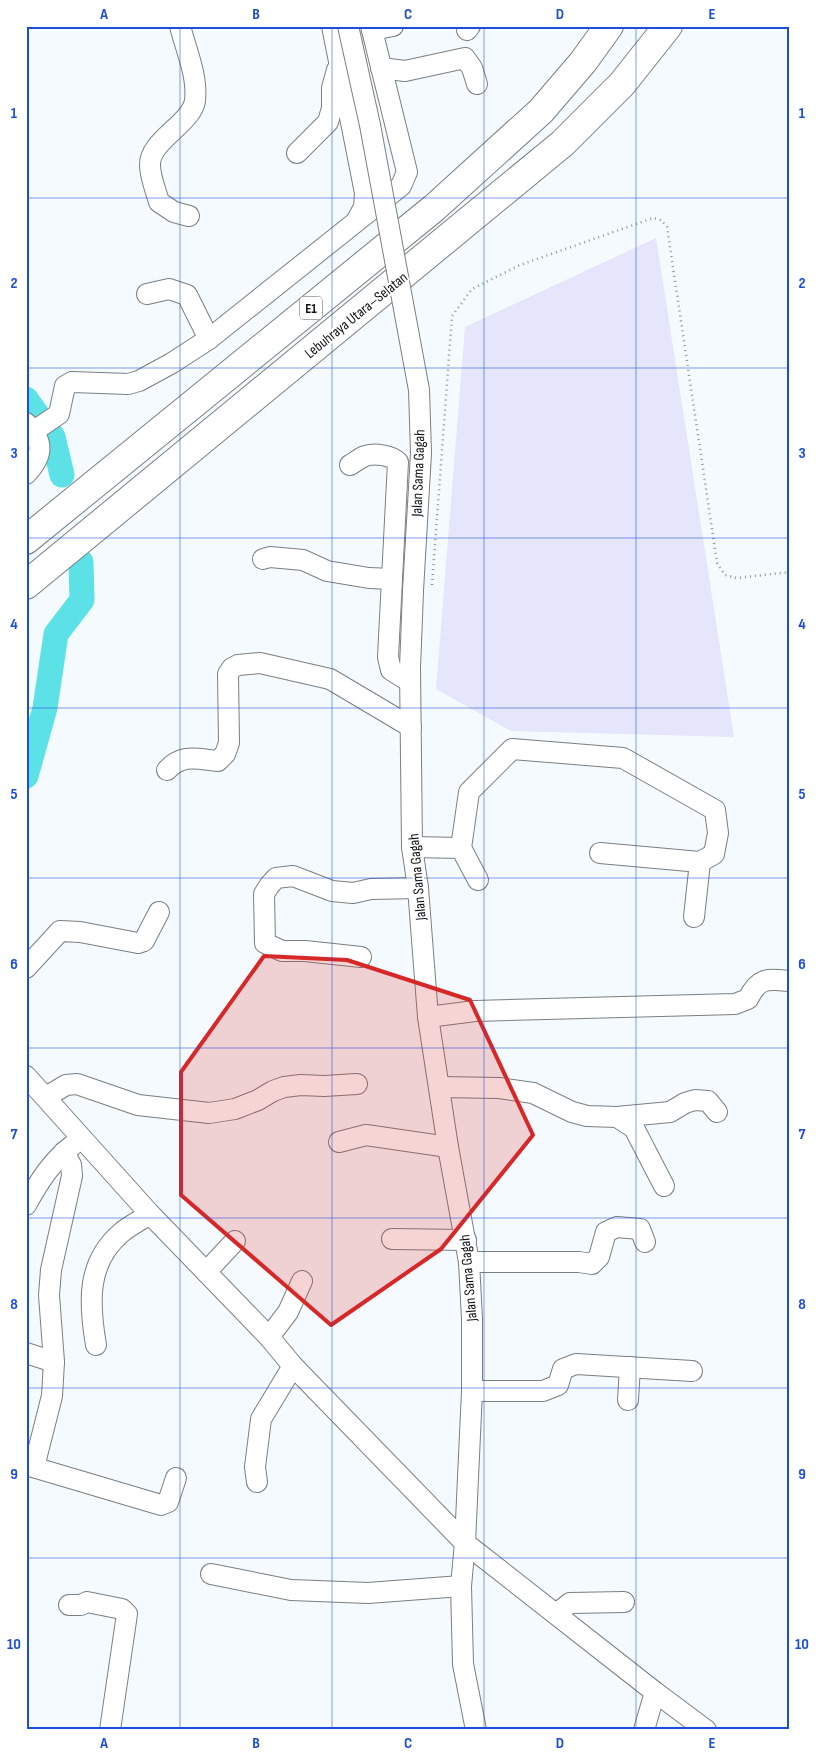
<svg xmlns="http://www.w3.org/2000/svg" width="816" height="1756" viewBox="0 0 816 1756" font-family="'Sofia Sans Condensed',sans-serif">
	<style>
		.green { fill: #e5e5fc }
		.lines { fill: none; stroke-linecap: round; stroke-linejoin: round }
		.river { stroke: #5ce1e7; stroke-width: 25 }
		.minor-casing { stroke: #7a7f83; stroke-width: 22 }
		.highway-casing { stroke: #7a7f83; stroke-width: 30 }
		.path { stroke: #909397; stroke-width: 2.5; stroke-dasharray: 1 4; stroke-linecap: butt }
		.minor { stroke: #fff; stroke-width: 20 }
		.highway { stroke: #fff; stroke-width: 28 }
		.minor-bridge-casing { stroke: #7a7f83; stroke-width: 22; stroke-linecap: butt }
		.minor-bridge { stroke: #fff; stroke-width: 20 }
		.marked { fill: #d62828; fill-opacity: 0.2; stroke: #d62828; stroke-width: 4; stroke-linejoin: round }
		.grid { fill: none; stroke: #1d4ed8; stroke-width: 1; stroke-opacity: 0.55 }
		.labels { text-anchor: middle; stroke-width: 4; stroke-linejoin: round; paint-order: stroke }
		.shield { fill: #fff; stroke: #57585a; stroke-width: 1 }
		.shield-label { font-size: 14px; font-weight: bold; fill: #0f1113 }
		.street-label { font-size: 15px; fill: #0f1113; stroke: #fff }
		.neatline { fill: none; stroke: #1d4ed8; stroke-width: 2 }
		.grid-label { font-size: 16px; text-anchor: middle; font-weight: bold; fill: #1d4ed8 }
	</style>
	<rect width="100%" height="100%" fill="#f5fafe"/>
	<polygon class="green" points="656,238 734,737 511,731 436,689 465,327"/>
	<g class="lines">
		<g class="river">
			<polyline points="26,399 53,437 62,475"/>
			<polyline points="26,776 45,708 56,634 82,600 81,562"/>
		</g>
		<g class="minor-casing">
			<g id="minor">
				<path d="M180 26C186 50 198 76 195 101 191 124 149 141 150 165 150 177 156 191 159 202L174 212 189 216"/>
				<polyline points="332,26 365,193 364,207 357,220"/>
				<polyline points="372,30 393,26"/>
				<polyline points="467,30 470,26"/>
				<polyline points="381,68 405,71 465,58 472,68 477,84"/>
				<polyline points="297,153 328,122 332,108 332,88 337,70"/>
				<polyline points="147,294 169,289 187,295 209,339"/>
				<path d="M26 423C44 441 44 455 26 474"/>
				<polyline points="34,431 59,414 65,386 72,382 128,384 139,381 172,363 209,339 401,186 407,172 371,26"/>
				<path d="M350 465C355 462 360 458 365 456 375 453 391 455 398 462L388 657 391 670 410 682"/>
				<polyline points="263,559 270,557 303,560 327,571 369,578 392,579"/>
				<polyline points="413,591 410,668 412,847 418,888 428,1017 448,1147 469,1262 472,1319 472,1391 465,1543 461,1586 463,1664 476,1730"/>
				<path d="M167 770C182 753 198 759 218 761L225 754 229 743 228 674 232 668 238 665 260 663 330 679 411 727"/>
				<polyline points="412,847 461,848 469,792 512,749 623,758 715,810 718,833 714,854 700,862 694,917"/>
				<polyline points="461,848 478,880"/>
				<polyline points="600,853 700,862"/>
				<polyline points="361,957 305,951 282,951 265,943 264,894 269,886 276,878 293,876 332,891 353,893 371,889 418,888"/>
				<polyline points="26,968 60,931 80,932 138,943 144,941 159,912"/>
				<path d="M428 1017 475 1011 735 1004 748 999C759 977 767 979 790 981"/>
				<polyline points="26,1076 150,1214 269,1337 293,1366 465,1543 655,1692 706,1730"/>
				<polyline points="440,1087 499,1088 533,1093 572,1112 587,1116 617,1117 670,1112 685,1103 695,1100 708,1101 717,1112"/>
				<polyline points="46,1097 66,1085 77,1084 138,1105 209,1113 235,1109 258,1100 273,1091 284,1087 301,1085 324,1086 357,1084"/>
				<polyline points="617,1117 634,1128 664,1186"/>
				<polyline points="339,1142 366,1135 448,1147"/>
				<path d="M26 1205C40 1180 51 1162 74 1144"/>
				<polyline points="392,1239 466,1240"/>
				<polyline points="469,1262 579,1262 592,1264 599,1257 606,1232 617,1227 640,1229 645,1242"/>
				<polyline points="206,1272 235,1241"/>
				<polyline points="269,1337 288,1312 302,1281"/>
				<path d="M96 1345C89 1304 86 1263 121 1233 129 1226 141 1220 150 1214"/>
				<polyline points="26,1353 54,1362"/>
				<polyline points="472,1391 543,1391 558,1385 563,1369 576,1364 692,1371"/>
				<polyline points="628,1400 630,1367"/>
				<polyline points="26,1465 161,1505 168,1502 176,1478"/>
				<polyline points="34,1467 52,1396 54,1362 49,1295 51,1270 72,1176 71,1165 64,1152"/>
				<polyline points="257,1482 255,1467 261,1419 293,1366"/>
				<polyline points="211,1574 291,1590 368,1593 461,1586"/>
				<polyline points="69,1605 81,1605 87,1602 122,1609 127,1614 110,1730"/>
				<polyline points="556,1614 570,1603 624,1602"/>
				<polyline points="644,1730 655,1692"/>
			</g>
		</g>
		<g class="highway-casing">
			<g id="highway">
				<polyline points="26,540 434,208 541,111 583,62 609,26"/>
				<polyline points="26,585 563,143 622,84 668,26"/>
			</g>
		</g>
		<polyline class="path" points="432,585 452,316 472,289 520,265 653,218 661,220 667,227 717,563 725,575 737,578 790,572"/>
		<use href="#minor" class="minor"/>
		<use href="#highway" class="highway"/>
		<g class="minor-bridge-casing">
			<polyline id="minor-bridge" points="348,26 370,125 419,390 421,453 413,591"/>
		</g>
		<use href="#minor-bridge" class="minor-bridge"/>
	</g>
	<path class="marked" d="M264 956 347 960 470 1000 533 1135 441 1249 331 1325 181 1195V1072Z"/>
	<path class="grid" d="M180 26V1730M332 26V1730M484 26V1730M636 26V1730M26 198H790M26 368H790M26 538H790M26 708H790M26 878H790M26 1048H790M26 1218H790M26 1388H790M26 1558H790"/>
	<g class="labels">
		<rect class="shield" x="300" y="296.5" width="22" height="23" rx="4"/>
		<g class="shield-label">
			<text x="311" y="313">E1</text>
		</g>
		<g class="street-label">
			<text transform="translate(356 315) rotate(-39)" y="5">Lebuhraya Utara–Selatan</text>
			<text transform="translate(418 473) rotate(-88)" y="5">Jalan Sama Gagah</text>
			<text transform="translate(417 877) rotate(-95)" y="5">Jalan Sama Gagah</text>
			<text transform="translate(468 1278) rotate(-95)" y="5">Jalan Sama Gagah</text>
		</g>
	</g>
	<rect width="816" height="1756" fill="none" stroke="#ffffff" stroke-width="55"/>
	<rect x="28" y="28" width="760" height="1700" class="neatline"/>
	<g class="grid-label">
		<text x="104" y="19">A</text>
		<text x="256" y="19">B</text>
		<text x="408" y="19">C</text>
		<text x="560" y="19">D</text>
		<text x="712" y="19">E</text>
		<text x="14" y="118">1</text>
		<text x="802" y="118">1</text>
		<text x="14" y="288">2</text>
		<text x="802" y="288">2</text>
		<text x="14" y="458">3</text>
		<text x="802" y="458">3</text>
		<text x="14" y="629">4</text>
		<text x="802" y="629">4</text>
		<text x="14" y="799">5</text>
		<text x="802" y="799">5</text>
		<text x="14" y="969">6</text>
		<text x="802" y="969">6</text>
		<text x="14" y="1139">7</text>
		<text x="802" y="1139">7</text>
		<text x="14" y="1309">8</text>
		<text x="802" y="1309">8</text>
		<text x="14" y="1479">9</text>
		<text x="802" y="1479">9</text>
		<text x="14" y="1649">10</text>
		<text x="802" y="1649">10</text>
		<text x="104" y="1748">A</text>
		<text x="256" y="1748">B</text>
		<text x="408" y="1748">C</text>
		<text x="560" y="1748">D</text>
		<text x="712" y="1748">E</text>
	</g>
</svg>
